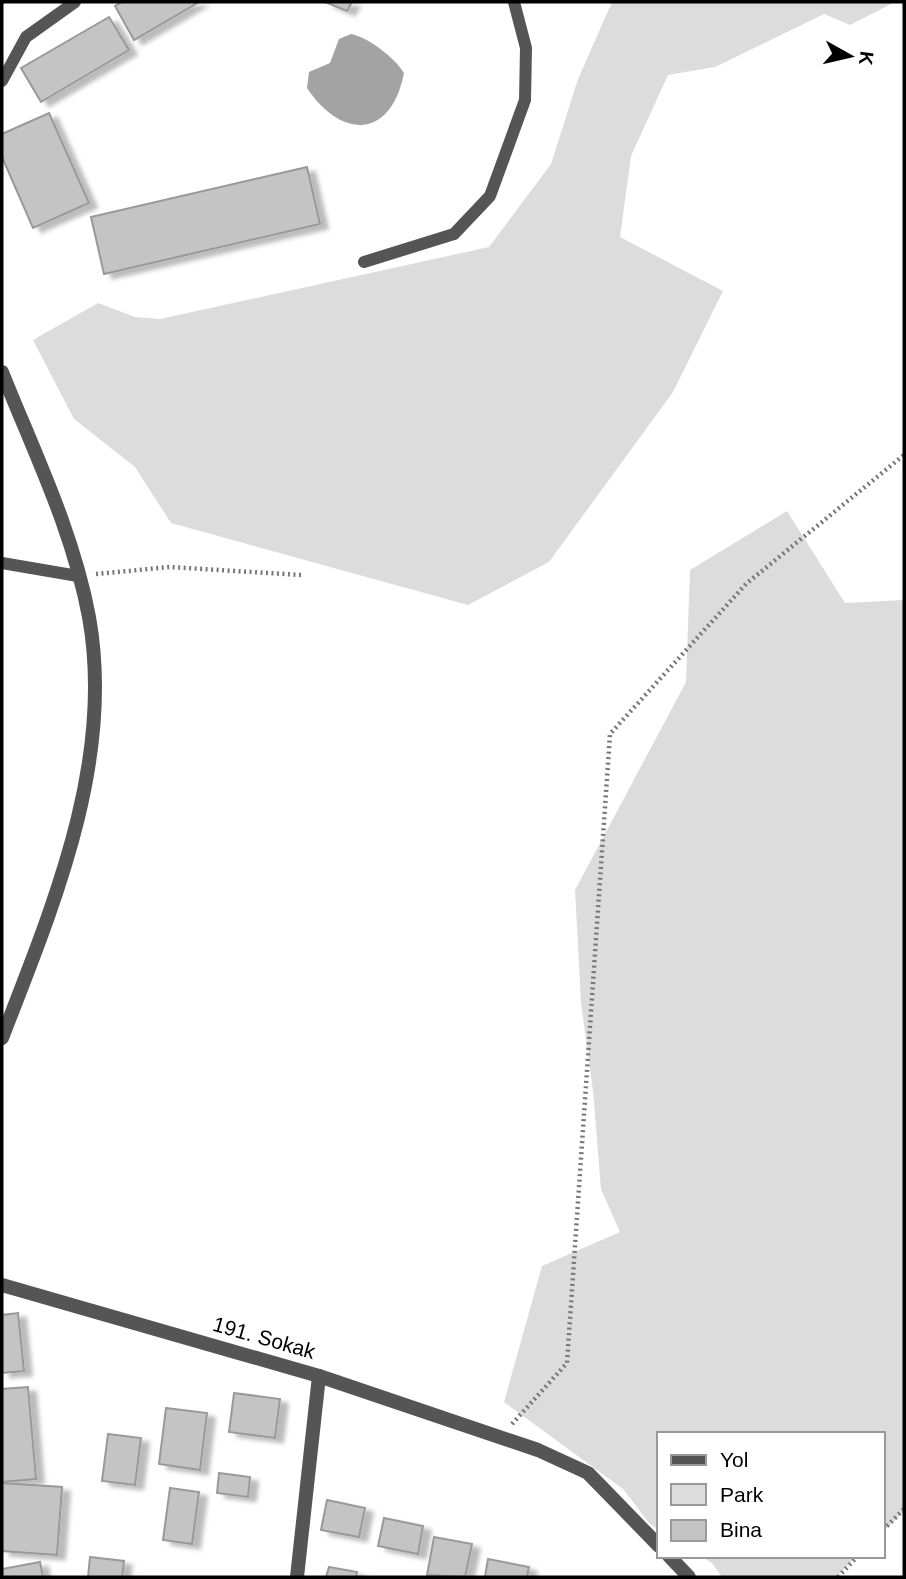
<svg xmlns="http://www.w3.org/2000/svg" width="906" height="1579" viewBox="0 0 906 1579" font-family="Helvetica,sans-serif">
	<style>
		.green { fill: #dcdcdc }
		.water { fill: #a3a3a3 }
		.building { fill: #c4c4c4; stroke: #999; stroke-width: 2; filter: url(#shadow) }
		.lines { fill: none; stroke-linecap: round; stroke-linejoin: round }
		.path { stroke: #777; stroke-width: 4.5; stroke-dasharray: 2 3.5; stroke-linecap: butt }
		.service { stroke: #555; stroke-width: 12 }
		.minor { stroke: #555; stroke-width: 14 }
		.tertiary { stroke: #555; stroke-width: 14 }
		.labels { text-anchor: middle; stroke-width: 5; stroke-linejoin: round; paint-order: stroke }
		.street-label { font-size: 21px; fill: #000; stroke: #fff }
	</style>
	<defs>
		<filter id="shadow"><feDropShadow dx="8" dy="4.5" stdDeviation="2" flood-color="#0004"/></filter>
	</defs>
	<rect width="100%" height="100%" fill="#fff"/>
	<g class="green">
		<polygon points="612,2 895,2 850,25 824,14 715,67 668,75 631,156 620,237 723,291 673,392 549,562 468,605 171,523 135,467 74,419 33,340 98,303 135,317 160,319 489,247 551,164 578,79"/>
		<polygon points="787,511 845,603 904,600 904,1511 883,1532 883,1434 659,1434 659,1530 650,1524 623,1489 504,1402 542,1266 620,1232 601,1189 593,1091 581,1003 575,890 686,682 690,570"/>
		<polygon points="701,1556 857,1556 836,1577 722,1577 712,1563"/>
	</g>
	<path class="water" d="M351 34C368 37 395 58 404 73 391 139 342 140 307 88L309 72 330 63 339 39Z"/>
	<g class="building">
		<polygon points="122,2 199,2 134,40 115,6"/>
		<polygon points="325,2 352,2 347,11"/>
		<polygon points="109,17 129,50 41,102 21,68"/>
		<polygon points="49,113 89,203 33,228 2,157 2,134"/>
		<polygon points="307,167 320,224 104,274 91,217"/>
		<polygon points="18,1313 24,1371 2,1373 2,1315"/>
		<polygon points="28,1387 36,1479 2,1482 2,1389"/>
		<polygon points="234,1393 280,1399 275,1438 229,1432"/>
		<polygon points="166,1408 207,1413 200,1470 159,1464"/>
		<polygon points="108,1434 141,1438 135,1485 102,1481"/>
		<polygon points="219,1473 250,1477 248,1497 217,1493"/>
		<polygon points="2,1483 62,1487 57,1555 2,1551"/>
		<polygon points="170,1488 199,1492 192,1544 163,1540"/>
		<polygon points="327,1500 365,1508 359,1537 321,1530"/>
		<polygon points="384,1518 423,1526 418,1554 378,1546"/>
		<polygon points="434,1537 472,1544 465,1577 427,1575"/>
		<polygon points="90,1557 124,1561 122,1577 88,1577"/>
		<polygon points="488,1559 529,1567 527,1577 485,1577"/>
		<polygon points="40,1562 43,1577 2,1577 2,1569"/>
		<polygon points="329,1567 357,1572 356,1577 326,1577"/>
	</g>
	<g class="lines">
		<g class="path">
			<polyline points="96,574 170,567 301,575"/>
			<polyline points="512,1424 567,1363 610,734 746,584 904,455"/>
			<polyline points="883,1530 904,1509"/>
			<polyline points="838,1577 858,1556"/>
		</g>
		<g class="service">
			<polyline points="2,81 26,37 75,2"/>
			<polyline points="364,262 454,234 490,196 525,100 526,48 514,2"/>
			<polyline points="2,563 78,576"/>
		</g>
		<g class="minor">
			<polyline points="2,1285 319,1376 297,1577"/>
			<polyline points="319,1376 538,1450 588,1473 659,1546"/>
			<polyline points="669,1556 689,1577"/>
		</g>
		<path class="tertiary" d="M2 372C34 452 73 531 89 617 115 761 53 906 2 1038"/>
	</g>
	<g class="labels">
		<g class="street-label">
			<text transform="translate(264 1338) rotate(16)" y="7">191. Sokak</text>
		</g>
	</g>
	<rect width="906" height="1579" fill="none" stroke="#000000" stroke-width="7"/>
	<rect x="657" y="1432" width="228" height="126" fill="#ffffff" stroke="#999999" stroke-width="2"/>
	<rect x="671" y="1455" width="35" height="10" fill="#555555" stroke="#999999" stroke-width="2"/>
	<text x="720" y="1467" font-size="21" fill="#000000">Yol</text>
	<rect x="671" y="1484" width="35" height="21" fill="#dcdcdc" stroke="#999999" stroke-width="2"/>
	<text x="720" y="1502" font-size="21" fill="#000000">Park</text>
	<rect x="671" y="1520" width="35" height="21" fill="#c4c4c4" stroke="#999999" stroke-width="2"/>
	<text x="720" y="1537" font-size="21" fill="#000000">Bina</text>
	<g transform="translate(850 56) rotate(98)" stroke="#ffffff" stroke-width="5" paint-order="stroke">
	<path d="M0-5L12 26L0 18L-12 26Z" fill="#000000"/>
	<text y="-10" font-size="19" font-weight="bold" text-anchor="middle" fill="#000000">K</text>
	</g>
</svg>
